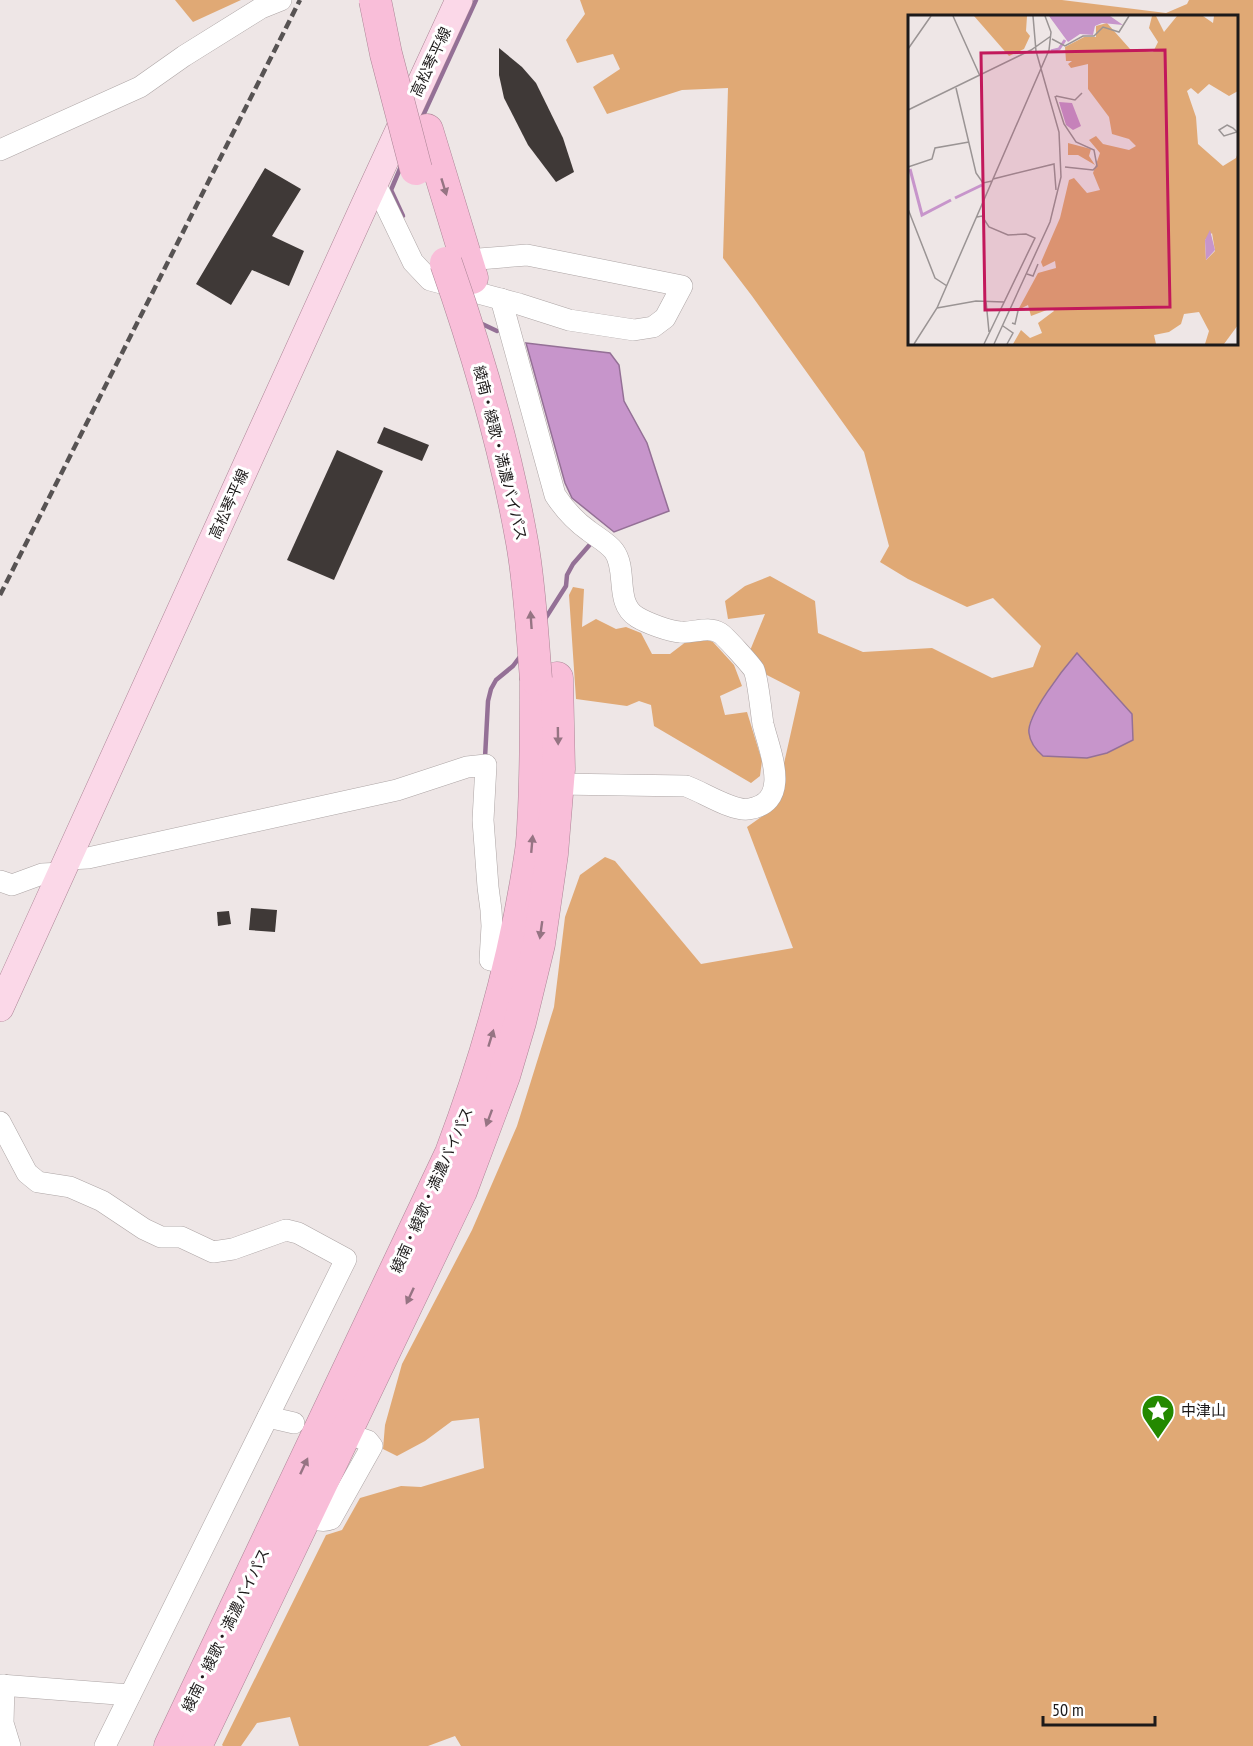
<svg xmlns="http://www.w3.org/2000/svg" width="1253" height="1746" viewBox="0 0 1253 1746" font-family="'PT Sans Narrow','Noto Sans JP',sans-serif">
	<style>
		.forest { fill: #e0a975; fill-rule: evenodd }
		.water { fill: #c795cb; stroke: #947096; stroke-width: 1.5 }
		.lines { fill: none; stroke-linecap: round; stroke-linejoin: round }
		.stream { stroke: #947096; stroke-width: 4.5 }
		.building { fill: #3f3937 }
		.minor-casing { stroke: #ada5a5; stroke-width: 22 }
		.major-casing { stroke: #ac8596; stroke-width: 28 }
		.highway-casing { stroke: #ac8596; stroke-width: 33 }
		.minor { stroke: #fff; stroke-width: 21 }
		.major { stroke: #fbd8e8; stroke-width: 27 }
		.highway { stroke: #f9bed9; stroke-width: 32 }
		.rail { stroke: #575353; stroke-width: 4.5; stroke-dasharray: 9 4.5; stroke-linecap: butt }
		.highway-bridge-casing { stroke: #ac8596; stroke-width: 33; stroke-linecap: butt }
		.highway-bridge { stroke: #f9bed9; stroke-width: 32 }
		.oneway { fill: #967483 }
		.labels { text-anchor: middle; stroke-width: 6; stroke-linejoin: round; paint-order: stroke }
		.street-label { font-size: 15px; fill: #1d1a1a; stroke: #fff }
		.poi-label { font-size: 15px; fill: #1d1a1a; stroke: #fff; text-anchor: start }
		.inset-river { fill: none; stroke: #c795cb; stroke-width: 3 }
		.inset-road { fill: none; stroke: #9a9494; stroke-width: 1.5 }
		.view { fill: #c2185b; fill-opacity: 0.15; stroke: #c2185b; stroke-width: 3 }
		.inset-edge { fill: none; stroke: #1d1a1a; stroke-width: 3 }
	</style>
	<rect width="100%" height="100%" fill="#eee6e6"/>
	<g class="forest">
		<polygon points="175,0 241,0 193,22"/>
		<path d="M580 0H1062L1166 13 1187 4 1189 0H1253V1746H461L455 1736 428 1746H299L290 1717 257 1723 241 1746H223L222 1745 326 1535 342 1530 360 1498 401 1486 421 1487 484 1468 479 1418 452 1421 425 1441 397 1456 383 1449 385 1425 402 1364 472 1230 517 1126 554 1007 565 917 580 875 605 857 615 861 701 964 793 948 747 827 774 808 800 692 761 672 749 653 765 614 728 619 725 601 745 586 770 576 815 601 818 633 863 652 932 648 992 678 1033 667 1041 646 993 598 967 607 908 579 880 562 889 546 864 452 752 296 723 258 728 88 682 90 607 114 593 87 620 69 613 54 577 63 566 40 585 14ZM910 16H1236V344H910ZM1077 654 1087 758 1043 756C1035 749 1028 739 1029 728 1030 711 1065 668 1077 654Z"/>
		<polygon points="573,587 584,589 582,627 596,619 616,629 626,627 641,633 652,654 670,654 695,635 713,642 734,665 742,686 720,696 725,715 747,712 762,761 760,776 751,783 654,726 651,705 639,701 627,706 576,699 569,595"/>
	</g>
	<g class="water">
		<polygon points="526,343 610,353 619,365 624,401 647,443 669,511 614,532 572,498 565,483"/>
		<path d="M1077 653 1132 714 1133 740 1107 753 1087 758 1043 756C1036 750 1030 742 1029 733 1026 716 1065 667 1077 653Z"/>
	</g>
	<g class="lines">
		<g class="stream">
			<polyline points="421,120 476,0"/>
			<polyline points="402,164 391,190 403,216"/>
			<polyline points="478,322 497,331"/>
			<polyline points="545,619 566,586 567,575 573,564 593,541"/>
			<polyline points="485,758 488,701 491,689 496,680 513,666 522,654"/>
		</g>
	</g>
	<g class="building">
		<polygon points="499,48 522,67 536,83 563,138 574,172 556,182 528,145 504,98 499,75"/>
		<polygon points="265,168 301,189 272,236 304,251 289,286 252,270 231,305 196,284"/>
		<polygon points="384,427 429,445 422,461 377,443"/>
		<polygon points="337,450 383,471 334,580 287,560"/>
		<polygon points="251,908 277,910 275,932 249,930"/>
		<polygon points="229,911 231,924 218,926 217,912"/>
	</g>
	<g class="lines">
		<g class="minor-casing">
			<g id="minor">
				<polyline points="0,150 140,87 184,56 261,8 281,0"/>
				<polyline points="375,183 413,262 430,280 519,304 569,320 634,330 653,327 665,318 682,286 527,255 479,259 467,262"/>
				<path d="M501 299 555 495C564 509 575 521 589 531 597 537 608 543 614 551 628 570 614 603 637 617 647 623 668 631 680 632 693 634 707 625 720 633 725 636 751 665 754 670 758 679 761 712 763 724 769 750 793 802 749 809 733 812 703 792 686 786L558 784"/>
				<polyline points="68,859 88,858 397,790 467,767 486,765 483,820 488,887 491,910 492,926 490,960 511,964"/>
				<polyline points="0,881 12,885 42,874 62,873"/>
				<polyline points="0,1122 27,1173 38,1182 70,1187 102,1201 144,1229 161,1237 181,1237 213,1252 233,1249 286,1230 298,1233 346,1259 105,1746"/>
				<polyline points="268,1417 294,1423"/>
				<path d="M296 1509C307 1515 318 1524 331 1519L372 1446 368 1441 362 1439"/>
				<polyline points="0,1685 130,1695"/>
				<polyline points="4,1685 3,1723 10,1746"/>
			</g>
		</g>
		<g class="major-casing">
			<polyline id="major" points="0,1008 364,206 459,0"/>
		</g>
		<g class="highway-casing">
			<g id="highway">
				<polyline points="427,130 472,278"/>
				<path d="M170 1746 451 1153C488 1055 516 955 531 851 533 838 533 824 534 810 536 766 536 723 536 679"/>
				<polyline points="196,1746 461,1191 504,1076 520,1022 539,944 552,854 559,769 557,678"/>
			</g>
		</g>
		<use href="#minor" class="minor"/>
		<use href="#major" class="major"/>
		<use href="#highway" class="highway"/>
		<polyline class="rail" points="0,595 300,0"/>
		<g class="highway-bridge-casing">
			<g id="highway-bridge">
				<polyline points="375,0 386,54 416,169"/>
				<path d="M446 263C478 354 505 447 522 542 530 587 532 633 536 679"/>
			</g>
		</g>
		<use href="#highway-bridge" class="highway-bridge"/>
	</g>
	<defs><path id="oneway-solid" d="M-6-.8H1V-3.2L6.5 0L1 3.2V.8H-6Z" transform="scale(1.5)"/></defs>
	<g class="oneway">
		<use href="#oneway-solid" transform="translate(444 187) rotate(73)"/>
		<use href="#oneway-solid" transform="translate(531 620) rotate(-94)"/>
		<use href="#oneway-solid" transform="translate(558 736) rotate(89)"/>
		<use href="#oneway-solid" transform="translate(532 844) rotate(-85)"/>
		<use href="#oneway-solid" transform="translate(541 930) rotate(98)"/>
		<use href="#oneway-solid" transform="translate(491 1038) rotate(-73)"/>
		<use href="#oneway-solid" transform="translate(489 1118) rotate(110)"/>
		<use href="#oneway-solid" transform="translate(410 1296) rotate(115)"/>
		<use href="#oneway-solid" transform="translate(304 1466) rotate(-65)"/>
	</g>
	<defs>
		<g id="sight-pin" transform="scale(1.725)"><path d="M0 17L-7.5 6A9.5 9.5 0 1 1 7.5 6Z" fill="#248900" stroke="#fff"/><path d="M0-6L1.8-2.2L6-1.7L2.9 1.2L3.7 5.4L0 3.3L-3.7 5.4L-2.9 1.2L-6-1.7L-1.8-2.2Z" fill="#fff"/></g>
	</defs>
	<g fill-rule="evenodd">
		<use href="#sight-pin" x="1158" y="1411"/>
	</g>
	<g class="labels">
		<g class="street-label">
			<text transform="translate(431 62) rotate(-65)" y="5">高松琴平線</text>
			<text transform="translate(500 453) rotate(76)" y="5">綾南・綾歌・満濃バイパス</text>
			<text transform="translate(229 504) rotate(-66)" y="5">高松琴平線</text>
			<text transform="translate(432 1190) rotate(-66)" y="5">綾南・綾歌・満濃バイパス</text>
			<text transform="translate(226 1630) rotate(-64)" y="5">綾南・綾歌・満濃バイパス</text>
		</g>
		<g class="poi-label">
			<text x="1181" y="1416">中津山</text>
		</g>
	</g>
	<g transform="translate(908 15)">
		<rect width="330" height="330" fill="#eee6e6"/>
		<path d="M66 1H119L118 16 122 21 116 34 101 41ZM244 1H248L256 17 269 1H295L305 8 306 1H330V76L321 81 301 69 290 79 283 73 279 76 288 102 290 129 315 151 328 143 330 137V310L316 329H297L301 316 291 297 276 299 273 309 261 317 246 320 248 329H105L113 315 122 323 134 318 130 308 146 296 144 293 123 301 120 290 110 295 130 258 148 253 147 246 135 252 133 247 152 203 161 165 166 163 179 178 192 175 185 158 192 138 181 125 188 121 195 129 221 135 228 131 221 124 204 119 201 102 180 74V49L163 53 160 49 164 46H158L157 32 176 22H188V11L199 8 222 34 245 37 250 27 241 13ZM304 218 307 236 298 245 297 225ZM160 123V128L183 134 181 141 187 150 170 140H160Z" fill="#e0a975" fill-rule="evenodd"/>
		<path d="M141 1H202L215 10 194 8 187 11 185 20 172 19 160 27ZM151 87 164 88 173 111 165 115 158 110ZM302 215 307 235 298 245 297 225Z" fill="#c795cb"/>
		<path class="inset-river" d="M143 36 151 34 157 25M2 154 14 200 43 185M47 183 74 170"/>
		<path class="inset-road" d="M45 1 72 61M144 24 157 31 175 21H186L195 12 211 17 221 1M0 34 23 1M48 73 68 158 75 168 84 166M147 81 156 109 168 127 186 135 189 151 185 155 157 152M148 81 167 85 174 78M0 95 123 35 143 21M319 110 325 113 329 117 316 121 311 115ZM0 152 24 144 27 133 61 127M85 164 146 149 148 175M0 194 27 263 39 271M69 202 74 201 81 212 100 220 118 219 127 223 76 329M119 259 125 261 130 249M78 286 81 317M29 293 68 286 96 287M104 308 107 309 110 296 106 294M95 311 105 318 99 329M6 329 29 293 141 35 143 17 137 1M86 329 142 207 153 162 151 117 128 36 125 1"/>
		<path class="view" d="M257 35 262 292 77 295 73 38Z"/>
		<rect width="330" height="330" class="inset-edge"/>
	</g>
	<path d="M1043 1716v9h112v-9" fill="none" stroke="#1d1a1a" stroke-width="3"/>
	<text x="1052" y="1716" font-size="18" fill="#1d1a1a" stroke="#ffffff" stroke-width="4.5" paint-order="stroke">50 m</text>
</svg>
